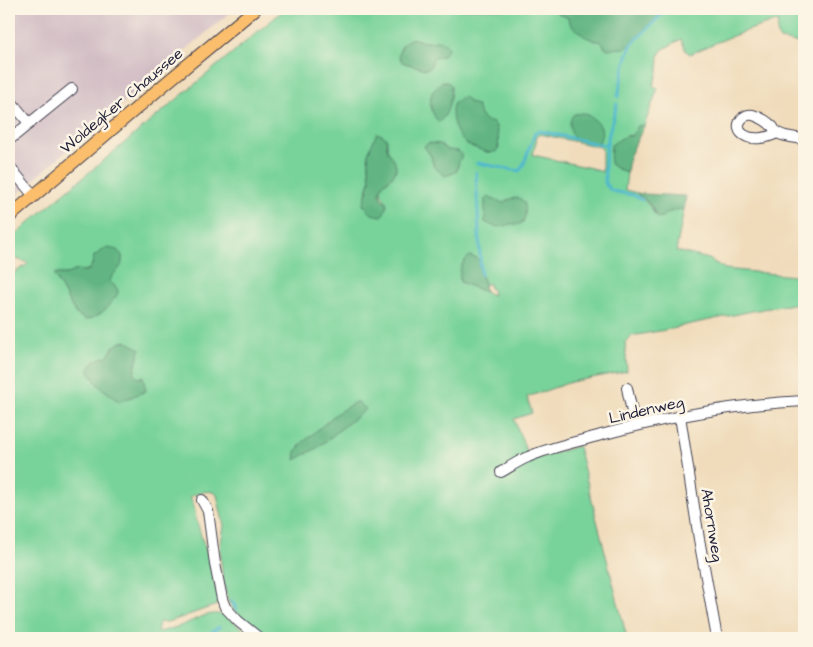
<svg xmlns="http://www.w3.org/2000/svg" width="813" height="647" viewBox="0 0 813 647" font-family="'Architects Daughter',sans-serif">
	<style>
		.industrial { fill: #d2bdc5 }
		.green { fill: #78d39a; stroke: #4d7a6a; fill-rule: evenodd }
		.forest { fill: #62b582; stroke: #426c5e }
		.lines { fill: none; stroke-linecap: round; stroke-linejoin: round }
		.stream { stroke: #51b9ce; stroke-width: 3 }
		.minor-casing { stroke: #413e4e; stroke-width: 12 }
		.major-casing { stroke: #413e4e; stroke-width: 14 }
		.minor { stroke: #fff; stroke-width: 10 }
		.major { stroke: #fabe6d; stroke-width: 12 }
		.labels { text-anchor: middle; stroke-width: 5; stroke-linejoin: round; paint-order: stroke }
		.street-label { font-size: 16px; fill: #22223b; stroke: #fcf5e5 }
	</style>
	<rect width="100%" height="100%" fill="#fcf5e5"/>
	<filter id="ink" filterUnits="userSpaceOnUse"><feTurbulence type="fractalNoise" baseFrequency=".02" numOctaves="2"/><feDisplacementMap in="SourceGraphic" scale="10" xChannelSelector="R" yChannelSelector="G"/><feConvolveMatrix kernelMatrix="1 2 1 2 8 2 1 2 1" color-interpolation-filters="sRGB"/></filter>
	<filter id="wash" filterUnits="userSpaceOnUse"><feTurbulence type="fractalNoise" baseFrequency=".0096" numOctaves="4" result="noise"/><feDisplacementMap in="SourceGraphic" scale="20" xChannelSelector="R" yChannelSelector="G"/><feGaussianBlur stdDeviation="1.12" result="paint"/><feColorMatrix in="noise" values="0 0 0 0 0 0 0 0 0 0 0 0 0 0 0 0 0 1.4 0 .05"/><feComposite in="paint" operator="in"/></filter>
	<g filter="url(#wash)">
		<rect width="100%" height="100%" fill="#f0dcbb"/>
		<polygon class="industrial" points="9,9 234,9 35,178 9,202"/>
		<path class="green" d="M285 9H554L559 14 565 16 569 19 571 25 603 43 632 44 667 9H804V44L780 40 777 35 778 21C748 29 719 41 690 54L686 51 681 39 662 50 659 56 658 72 653 86 658 88 644 126H638C635 133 633 136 625 136L616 168 627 173 625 190 637 193 638 195 644 198C646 205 652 205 654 214L662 217C668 212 675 209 684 209L676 251 709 259 725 269 804 277V302L752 311 677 327V328L631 336 630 339 625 342 627 371 571 382 527 397 532 413 514 419 525 448 531 460 578 446 627 638H264L233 610 227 599 222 573 220 548 224 526 217 495C211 488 198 493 190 497L193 502 196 518 202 539 206 549 219 601 218 604 214 606 202 610 177 619 167 622H159L157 632C165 631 173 628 180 626 194 621 210 609 225 616 235 621 245 631 253 638H9V276L28 264 26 262 16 259 9 253V242L26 225ZM417 39C423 44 432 42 440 41L443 56 434 58 429 68 425 69 402 62ZM456 101 480 115 486 121 496 126 499 147 497 151 452 110 453 105ZM540 134 600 147 602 149V172L591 168 533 155 537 137ZM387 139C387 143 387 148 388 151 391 158 397 162 395 170 393 184 370 183 387 202L368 212 367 207 363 205 370 181 368 153ZM440 144 447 150 458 151 461 154 459 161 434 167 431 156 424 146ZM493 198 499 202 504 203 509 199 524 221C520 225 517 225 512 223L501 227ZM93 260 120 268C116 272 109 275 110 282L86 320 76 314 54 275C59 273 61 275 67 274 71 274 75 271 79 271 89 270 91 270 93 260ZM480 261 481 275 484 284H489L490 288 492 290 493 295 460 282ZM113 346 141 349 139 352 134 374 137 377 140 378 143 377 119 402 106 357 111 352Z"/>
		<g class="forest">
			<polygon points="554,9 667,9 632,44 624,48 608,49 604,47 603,43 599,41 595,41 584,36 571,25 569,19 565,16 559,14"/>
			<path d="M412 38C417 39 420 42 425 42 432 42 438 40 444 42L448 48C445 56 441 56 434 58L429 68 425 69 402 62 399 56C399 47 405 41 412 38Z"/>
			<path d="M442 81 449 83 451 85C451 94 450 107 445 115 443 118 441 120 440 122 432 118 428 101 432 93 432 92 441 83 442 81Z"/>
			<path d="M463 97 466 98 470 103C480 106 477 107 480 115 483 120 489 122 494 123 498 130 500 144 497 151 491 154 485 152 478 149 475 148 470 146 467 144 457 138 452 123 452 112 452 108 453 104 456 101 458 99 461 98 463 97Z"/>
			<path d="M584 113C598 121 607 127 598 144L574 138C569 130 568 121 574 114Z"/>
			<polygon points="641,125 644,126 629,157 627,173 616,168 610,164 611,145 625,136 631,136 634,134 638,126"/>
			<path d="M377 133C391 138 384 140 388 151 390 156 395 159 396 165 398 178 381 180 380 192 380 204 394 197 382 216 374 215 369 215 367 207L363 205 370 181 368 153Z"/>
			<polygon points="429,143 440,144 447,150 458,151 461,154 461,158 459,161 457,171 451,174 445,176 434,167 431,156 424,146"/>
			<path d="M637 193 644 194 686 196 684 209C679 209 673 210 668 213 664 215 663 217 658 218 654 214 654 210 651 206 648 202 646 202 644 198L638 195Z"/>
			<path d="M489 197C495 198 498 202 504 203 510 198 522 194 525 205 526 209 525 216 524 221 518 226 519 224 513 224 511 223 507 225 505 226 497 228 492 226 485 222V199Z"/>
			<path d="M109 248 117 250 122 255C124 273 112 269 110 282 113 284 117 287 118 291 118 295 114 299 112 301 105 311 98 317 86 320L76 314 54 275 58 274H67L77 270 85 271 89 270 92 265 94 256 105 249Z"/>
			<path d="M470 256 476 258 480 261 481 275 484 284 485 292 460 282C459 271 460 262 470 256Z"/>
			<path d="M125 341 141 349 139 352 134 374 137 377 140 378 143 376 146 391 119 402 98 385 88 370C93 363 97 357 106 357 114 349 113 344 125 341Z"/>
			<polygon points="357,401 366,409 317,448 295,460 296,452 301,444 337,413"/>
		</g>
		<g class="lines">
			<g class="stream">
				<polyline points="618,97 623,71 628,53 632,44 667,9"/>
				<path d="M617 104C611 126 605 142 605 166 605 172 604 179 606 185L612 191 633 195 642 200"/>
				<polyline points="477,163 519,171 523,166 535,133 540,131 603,145 606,144"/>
				<polyline points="476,172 481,275"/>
				<polyline points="231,601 235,606 236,610"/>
				<polyline points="204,638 219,627"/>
			</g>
		</g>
	</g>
	<g filter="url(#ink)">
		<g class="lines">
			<g class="minor-casing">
				<g id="minor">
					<polyline points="9,99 29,123"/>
					<path d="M777 133C768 138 753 141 744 135 733 128 741 113 753 115 760 117 768 122 773 127 774 129 775 132 778 133 783 137 798 138 804 139"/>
					<polyline points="9,140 72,89"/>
					<polyline points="9,166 34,196"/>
					<polyline points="627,388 635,426"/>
					<polyline points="680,416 699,539 717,638"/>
					<path d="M501 472C510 467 518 461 528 457 551 447 577 442 601 435 668 417 735 404 804 401"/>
					<polyline points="202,500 208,511 215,564 222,599 225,607 238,621 259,638"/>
				</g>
			</g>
			<g class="major-casing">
				<polyline id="major" points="9,217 166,83 255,9"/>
			</g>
			<use href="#minor" class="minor"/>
			<use href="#major" class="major"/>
		</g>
	</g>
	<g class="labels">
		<g class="street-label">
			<text transform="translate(121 100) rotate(-40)" y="6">Woldegker Chaussee</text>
			<text transform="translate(646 409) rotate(-13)" y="6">Lindenweg</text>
			<text transform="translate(713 525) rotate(81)" y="6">Ahornweg</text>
		</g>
	</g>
	<rect width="813" height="647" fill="none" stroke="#fcf5e5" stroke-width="30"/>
</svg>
